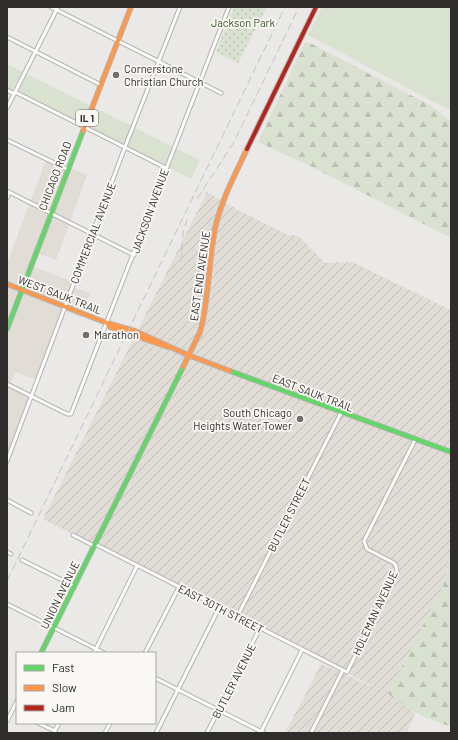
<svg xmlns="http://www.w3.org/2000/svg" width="458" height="740" viewBox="0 0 458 740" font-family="Barlow,sans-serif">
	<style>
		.built { fill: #e1ddd6 }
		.industrial { fill: url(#industrial-furrows) }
		.grass { fill: #d9e2d1 }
		.forest { fill: url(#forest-firs) }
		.park { fill: url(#park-dots) }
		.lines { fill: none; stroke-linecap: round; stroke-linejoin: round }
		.street-casing { stroke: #b5b4b2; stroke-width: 5 }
		.fast-casing { stroke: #b5b4b2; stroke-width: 6 }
		.slow-casing { stroke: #b5b4b2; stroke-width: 6 }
		.jam-casing { stroke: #b5b4b2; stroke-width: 6 }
		.street { stroke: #fcfcfb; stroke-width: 3 }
		.fast { stroke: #63d668; stroke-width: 4 }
		.slow { stroke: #ff974d; stroke-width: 4 }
		.jam { stroke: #b3261e; stroke-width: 4 }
		.rail { stroke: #c3c3c2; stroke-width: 1; stroke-dasharray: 8 4; stroke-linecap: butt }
		.poi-dot { fill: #706f6d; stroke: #faf8f4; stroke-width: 1.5 }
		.labels { text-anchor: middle; stroke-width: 3.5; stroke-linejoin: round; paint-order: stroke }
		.shield { fill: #faf8f4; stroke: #6b6a68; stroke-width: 1 }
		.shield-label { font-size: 10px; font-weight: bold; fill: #2e2d2c }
		.park-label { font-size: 11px; fill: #344f21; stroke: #faf8f4 }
		.poi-label { font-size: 11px; fill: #2e2d2c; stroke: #faf8f4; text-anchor: start }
		.street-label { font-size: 11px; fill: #2e2d2c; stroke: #faf8f4 }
	</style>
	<defs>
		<pattern id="industrial-furrows" width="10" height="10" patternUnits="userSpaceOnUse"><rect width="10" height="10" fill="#e1ddd6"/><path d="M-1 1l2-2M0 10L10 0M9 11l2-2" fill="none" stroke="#c1beb8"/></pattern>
		<pattern id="forest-firs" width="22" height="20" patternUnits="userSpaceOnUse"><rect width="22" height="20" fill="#d9e2d1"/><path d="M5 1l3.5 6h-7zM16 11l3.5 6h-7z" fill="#bbc2b4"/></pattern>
		<pattern id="park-dots" width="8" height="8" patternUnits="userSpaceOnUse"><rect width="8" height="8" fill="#d9e2d1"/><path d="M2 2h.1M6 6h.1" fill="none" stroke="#bbc2b4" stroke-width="1.8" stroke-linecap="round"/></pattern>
	</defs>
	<rect width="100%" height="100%" fill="#ebe9e7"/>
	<polygon class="built" points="47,157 87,175 56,260 39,254 34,267 71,281 70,286 90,293 82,318 65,311 38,380 15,372 11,383 33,394 7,467 7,263"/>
	<polygon class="industrial" points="207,192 236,209 288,235 299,236 325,263 352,262 451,310 451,546 444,584 388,694 416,711 407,733 285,733 321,664 376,688 43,519"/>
	<g class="grass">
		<polygon points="322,7 451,8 451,111 308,35"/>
		<polygon points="7,64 23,72 12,90 7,88"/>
		<polygon points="27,74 200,160 191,179 18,92"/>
	</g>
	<g class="forest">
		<polygon points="305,42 310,43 430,105 451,121 451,238 310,166 258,142"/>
		<polygon points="451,546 451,727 422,716 388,694 444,584"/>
	</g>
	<polygon class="park" points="234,7 267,7 238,63 216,52"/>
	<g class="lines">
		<g class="street-casing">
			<g id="street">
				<polyline points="51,7 221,93"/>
				<polyline points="7,37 101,85"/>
				<polyline points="7,90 14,94"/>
				<polyline points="15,92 166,168"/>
				<polyline points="7,108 58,7"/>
				<polyline points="7,140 67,169"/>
				<polyline points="7,191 134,255"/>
				<polyline points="7,198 9,192"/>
				<polyline points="7,384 67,414 71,414 229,7"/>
				<polyline points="7,461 125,147 180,7"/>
				<polyline points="7,500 31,513"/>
				<polyline points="73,535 94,546"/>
				<polyline points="95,544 347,672 397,572 396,566 394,563 367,549 364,541 415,440"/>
				<polyline points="7,552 11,554"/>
				<polyline points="22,560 74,586"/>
				<polyline points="7,604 104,653"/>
				<polyline points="237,617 341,413"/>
				<polyline points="94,653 137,566"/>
				<polyline points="145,653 179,587"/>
				<polyline points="155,678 264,733"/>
				<polyline points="7,721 17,701"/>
				<polyline points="38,723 55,731"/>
				<polyline points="54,732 59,723"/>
				<polyline points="261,732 302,650"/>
				<polyline points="105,733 110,723"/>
				<polyline points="156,733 219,608"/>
				<polyline points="207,733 260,628"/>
				<polyline points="311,733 343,670"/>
			</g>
		</g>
		<g class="fast-casing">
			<g id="fast">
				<polyline points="7,329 83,131"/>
				<polyline points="230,371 451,452"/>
				<polyline points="41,653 183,367"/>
			</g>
		</g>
		<g class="slow-casing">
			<g id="slow">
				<polyline points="83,131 131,7"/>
				<polyline points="7,284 107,323 135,331 188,355 230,371"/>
				<polyline points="107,323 110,327 168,347"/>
				<path d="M183 367 200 332 203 320C209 290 209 259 215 229 221 200 235 175 247 149"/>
			</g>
		</g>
		<g class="jam-casing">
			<polyline id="jam" points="247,149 316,7"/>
		</g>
		<use href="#street" class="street"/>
		<use href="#fast" class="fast"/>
		<use href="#slow" class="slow"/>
		<use href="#jam" class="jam"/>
		<g class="rail">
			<polyline points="197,199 234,142 299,7"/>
			<polyline points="181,262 183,233 187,220"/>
			<polyline points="7,581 285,7"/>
		</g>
	</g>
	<g class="poi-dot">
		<circle cx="116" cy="75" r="4"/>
		<circle cx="86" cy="335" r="4"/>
		<circle cx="300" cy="419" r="4"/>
	</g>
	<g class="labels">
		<rect class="shield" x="76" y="110" width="22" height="16" rx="3"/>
		<g class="shield-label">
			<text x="87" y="122">IL 1</text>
		</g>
		<g class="park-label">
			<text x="243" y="27">Jackson Park</text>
		</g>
		<g class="poi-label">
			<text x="124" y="73">Cornerstone<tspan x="124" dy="13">Christian Church</tspan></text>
			<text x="94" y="339">Marathon</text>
			<text x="292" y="417" text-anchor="end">South Chicago<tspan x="292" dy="13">Heights Water Tower</tspan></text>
		</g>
		<g class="street-label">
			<text transform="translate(55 176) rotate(-69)" y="4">CHICAGO ROAD</text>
			<text transform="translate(150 211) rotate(-70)" y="4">JACKSON AVENUE</text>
			<text transform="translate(93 233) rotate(-69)" y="4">COMMERCIAL AVENUE</text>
			<text transform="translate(200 276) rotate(-82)" y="4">EAST END AVENUE</text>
			<text transform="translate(60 295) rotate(21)" y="4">WEST SAUK TRAIL</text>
			<text transform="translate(313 393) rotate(21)" y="4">EAST SAUK TRAIL</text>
			<text transform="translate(289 515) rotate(-63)" y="4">BUTLER STREET</text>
			<text transform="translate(60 595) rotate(-64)" y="4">UNION AVENUE</text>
			<text transform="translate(221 609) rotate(27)" y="4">EAST 30TH STREET</text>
			<text transform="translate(375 613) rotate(-65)" y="4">HOLEMAN AVENUE</text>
			<text transform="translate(234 681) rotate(-63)" y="4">BUTLER AVENUE</text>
		</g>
	</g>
	<rect width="458" height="740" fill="none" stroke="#2e2d2c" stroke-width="16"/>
	<rect x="16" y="652" width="140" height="72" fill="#faf8f4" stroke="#a8a7a4"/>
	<rect x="24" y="665" width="20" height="6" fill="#63d668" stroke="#a8a7a4"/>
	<text x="52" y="672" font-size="12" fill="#2e2d2c">Fast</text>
	<rect x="24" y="685" width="20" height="6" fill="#ff974d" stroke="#a8a7a4"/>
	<text x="52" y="692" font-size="12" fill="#2e2d2c">Slow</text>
	<rect x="24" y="705" width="20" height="6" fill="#b3261e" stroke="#a8a7a4"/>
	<text x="52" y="712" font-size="12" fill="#2e2d2c">Jam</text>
</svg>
